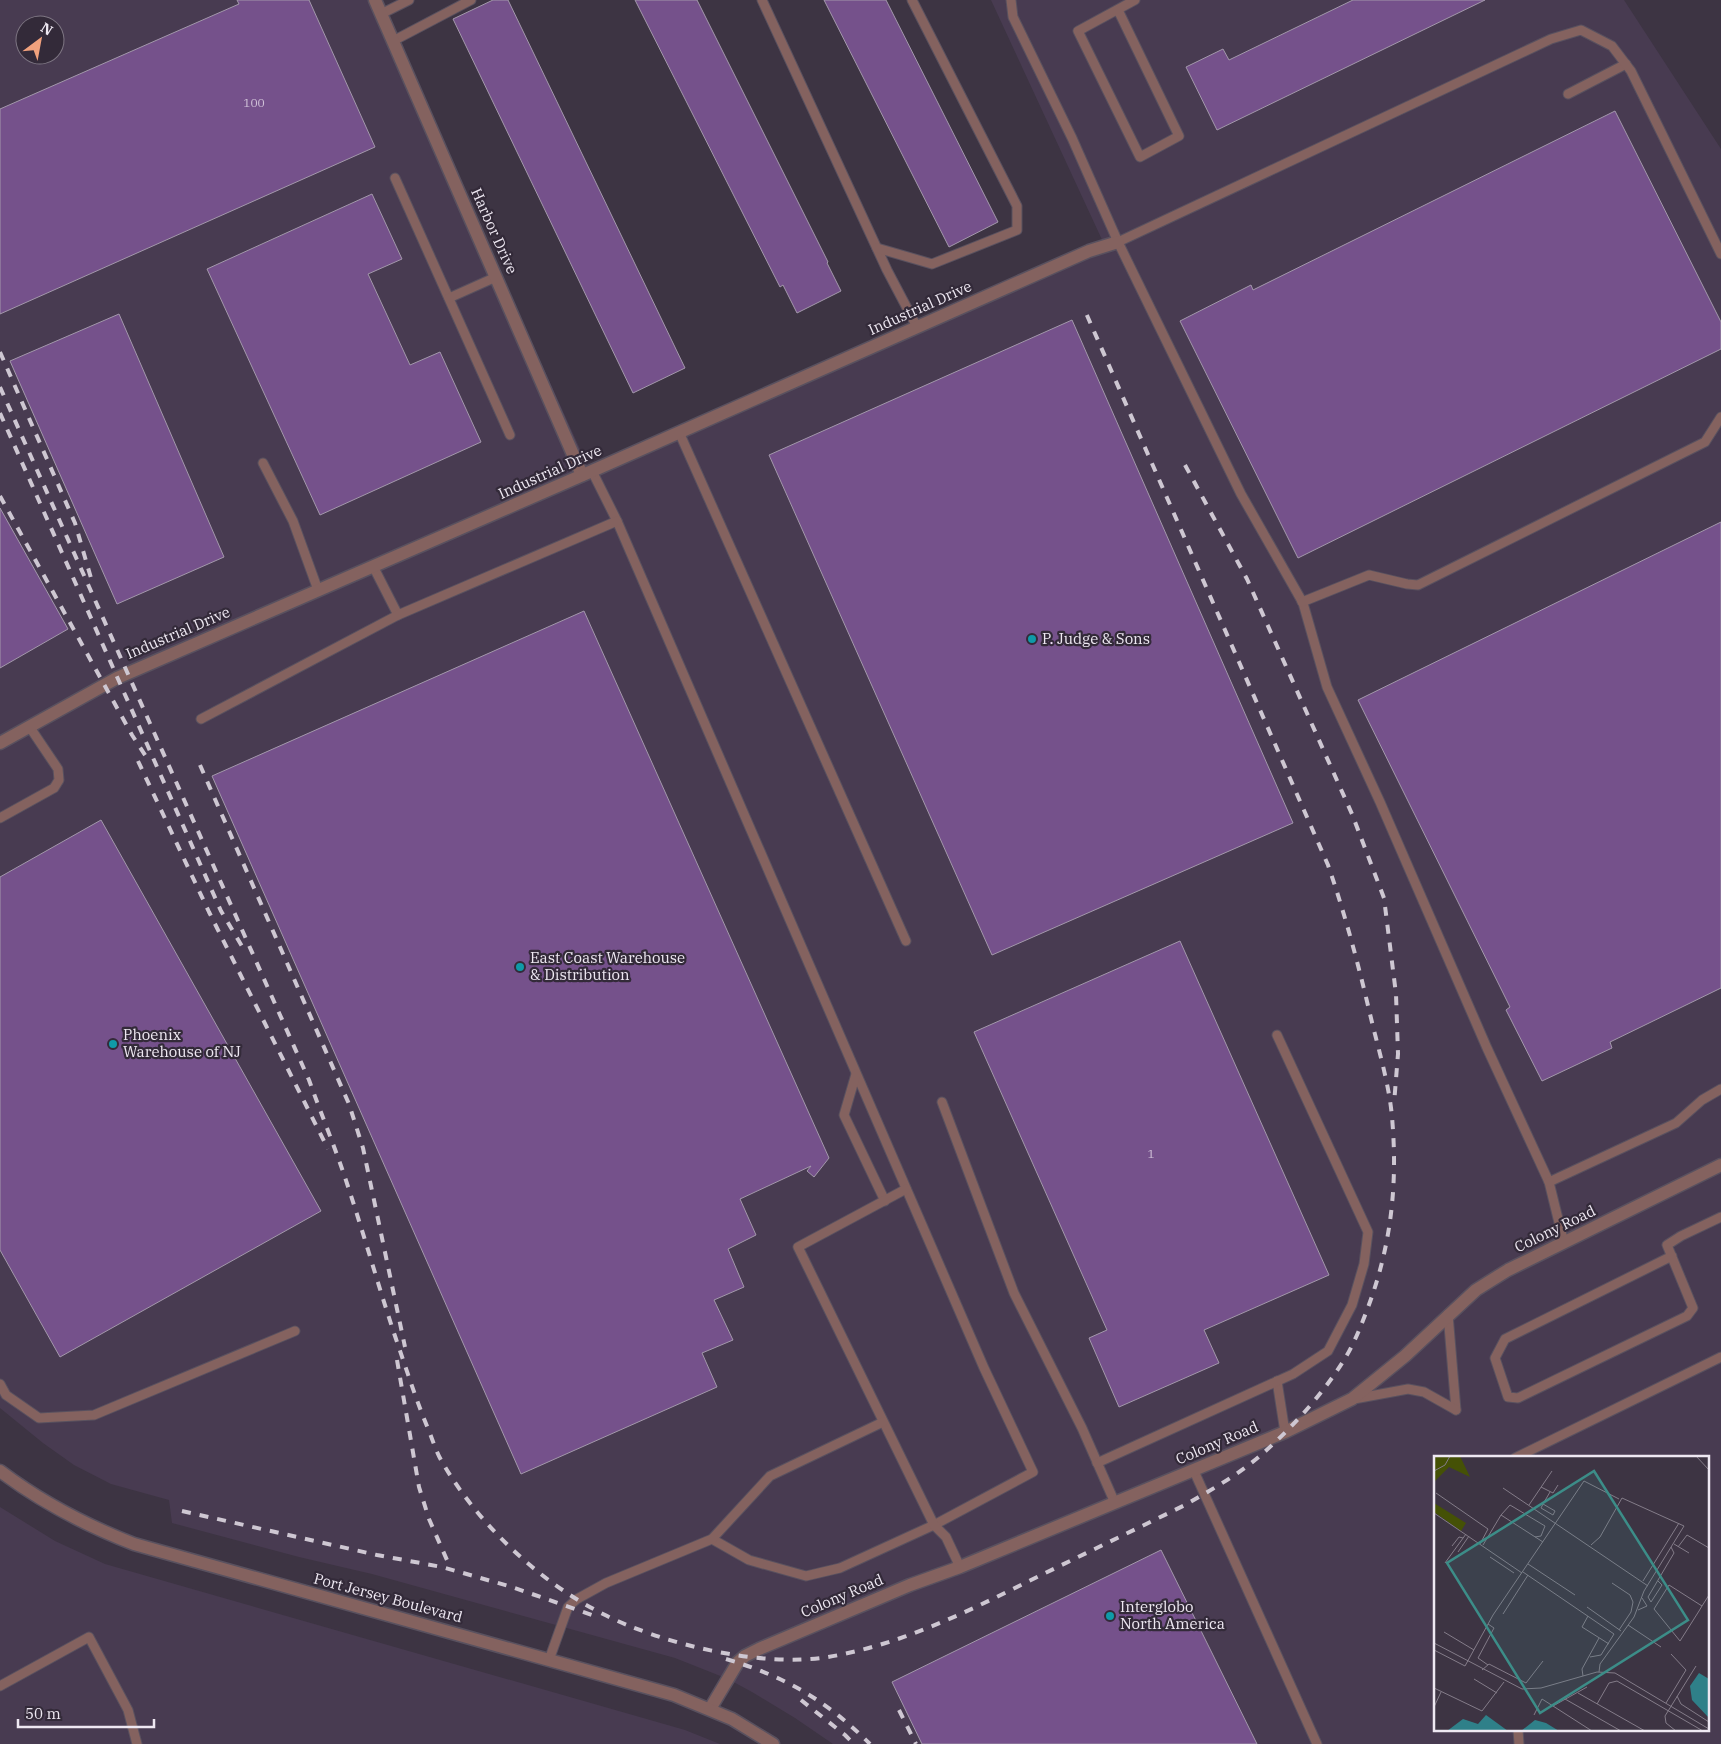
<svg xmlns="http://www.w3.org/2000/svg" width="1721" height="1744" viewBox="0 0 1721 1744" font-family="'IBM Plex Serif',serif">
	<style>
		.built { fill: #483b51; fill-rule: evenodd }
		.building { fill: #75518b; stroke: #a398ab }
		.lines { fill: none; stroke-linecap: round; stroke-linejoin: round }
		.service-casing { stroke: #59515f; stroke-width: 11 }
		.minor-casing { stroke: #59515f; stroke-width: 15 }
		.tertiary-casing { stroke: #59515f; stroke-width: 15 }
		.service { stroke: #84625f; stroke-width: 9 }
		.minor { stroke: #84625f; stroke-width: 12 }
		.tertiary { stroke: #84625f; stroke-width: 12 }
		.rail { stroke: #cec7d2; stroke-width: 4; stroke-dasharray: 9 9; stroke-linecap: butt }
		.culture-dot { fill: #0f9aa8; stroke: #332a39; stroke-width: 2 }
		.labels { text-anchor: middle; stroke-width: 4.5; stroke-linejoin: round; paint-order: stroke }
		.number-label { font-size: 12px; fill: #d0c2d8 }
		.street-label { font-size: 15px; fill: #eee8f2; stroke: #332a39 }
		.poi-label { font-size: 15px; fill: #eee8f2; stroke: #332a39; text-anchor: start }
		.inset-road { fill: none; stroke: #847c89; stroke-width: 1 }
		.view { fill: #3c8d88; fill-opacity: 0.15; stroke: #3c8d88; stroke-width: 2.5 }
		.inset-edge { fill: none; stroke: #eee8f2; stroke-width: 2.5 }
	</style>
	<rect width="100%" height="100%" fill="#3d3443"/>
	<g class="built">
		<path d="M0 0H377L590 471 1104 244 991 0H1624L1721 149V1744H833L795 1718 752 1692 728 1679 675 1658 372 1574 299 1557 172 1523 169 1500 111 1484 74 1465 43 1443 0 1408ZM25 25H55V55H25ZM1435 1458H1707V1730H1435Z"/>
		<polygon points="0,1507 55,1541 105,1564 685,1730 720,1744 0,1744"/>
	</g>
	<g class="building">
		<polygon points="237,0 309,0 375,147 0,314 0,109 239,4"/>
		<polygon points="493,0 508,0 685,368 633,393 453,19"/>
		<polygon points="635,0 697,0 828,262 827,263 841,291 797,313 783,285 780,287"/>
		<polygon points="824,0 886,0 998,222 949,247"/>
		<polygon points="1353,0 1485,0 1217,130 1186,67 1223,49 1229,60"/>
		<polygon points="1615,111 1721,322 1721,349 1298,558 1180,321 1251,285 1253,290"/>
		<polygon points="372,194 402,259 368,274 410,365 440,352 481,442 320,515 207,269"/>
		<polygon points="119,314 224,557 117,604 10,361"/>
		<polygon points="1072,320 1293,823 992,955 769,455"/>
		<polygon points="0,508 68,629 0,668"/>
		<polygon points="1721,522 1721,988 1610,1042 1612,1048 1542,1081 1506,1010 1510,1007 1358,700"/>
		<polygon points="584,611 829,1158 814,1177 807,1171 811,1166 740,1199 756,1235 728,1249 744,1287 714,1300 733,1340 702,1353 717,1387 521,1474 212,776"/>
		<polygon points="101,820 321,1211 60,1357 0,1250 0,877"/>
		<polygon points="1180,941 1329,1275 1204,1330 1219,1363 1119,1407 1089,1338 1107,1330 974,1032"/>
		<polygon points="1161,1550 1257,1744 922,1744 892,1682"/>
	</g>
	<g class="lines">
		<g class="service-casing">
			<g id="service">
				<polyline points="762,0 887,270 917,327"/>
				<polyline points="1011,0 1013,17 1072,138 1118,242 1241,494 1303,603 1327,687 1380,802 1487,1048 1549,1182 1564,1243"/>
				<polyline points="1118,10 1179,136 1140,157 1078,31 1135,0"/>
				<polyline points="381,14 409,0"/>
				<polyline points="393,41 471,0"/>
				<polyline points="1568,94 1626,64"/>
				<polyline points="395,178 510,435"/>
				<polyline points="1118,242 1551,39 1581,30 1612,46 1631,71 1721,254"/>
				<polyline points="877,248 932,264 1017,230 1017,206 912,0"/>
				<polyline points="449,298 496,277"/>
				<polyline points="679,432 906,941"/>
				<polyline points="263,463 293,521 318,590"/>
				<polyline points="592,471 617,521 984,1368 1033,1472 934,1525 840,1568 806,1576 749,1560 712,1539"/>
				<polyline points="373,566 398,615"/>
				<polyline points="1302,602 1369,575 1407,584 1418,585 1705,442 1721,417"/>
				<polyline points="201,719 398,615 617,521"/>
				<polyline points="0,818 54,788 59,780 58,769 29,726"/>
				<polyline points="856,1074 844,1115 885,1201"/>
				<polyline points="942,1102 1014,1293 1082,1428 1115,1503"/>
				<polyline points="1549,1182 1676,1123 1702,1100 1721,1089"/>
				<polyline points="906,1189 798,1247 934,1525 946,1537 960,1567"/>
				<polyline points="1672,1256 1505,1339 1495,1358 1508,1397 1518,1398 1687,1316 1693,1308 1667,1245 1681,1236 1721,1217"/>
				<polyline points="1448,1314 1456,1410"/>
				<polyline points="1277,1381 1285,1432"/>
				<polyline points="0,1384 6,1395 39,1418 94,1415 295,1331"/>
				<polyline points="1354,1399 1408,1389 1424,1392 1456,1410"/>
				<polyline points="1515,1458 1721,1357"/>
				<polyline points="1097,1463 1293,1374 1328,1351 1352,1305 1364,1264 1368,1232 1277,1035"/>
				<polyline points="1194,1471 1317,1744"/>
				<polyline points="549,1660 568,1607 577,1599 606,1583 712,1539 770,1476 883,1422"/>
				<polyline points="0,1686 89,1637 128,1710 137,1744"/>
				<polyline points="1518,1730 1519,1744"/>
			</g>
		</g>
		<g class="minor-casing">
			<g id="minor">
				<polyline points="375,0 582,475"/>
				<polyline points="0,743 117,678 592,471 1089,251 1118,242"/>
				<polyline points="710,1709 738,1662 745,1656 759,1649 910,1585 960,1567 1285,1432 1352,1399 1405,1356 1476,1290 1508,1270 1721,1165"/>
			</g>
		</g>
		<g class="tertiary-casing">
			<path id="tertiary" d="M0 1471C41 1502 85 1525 134 1544L674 1695 732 1719 773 1744"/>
		</g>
		<use href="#service" class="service"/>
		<use href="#minor" class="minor"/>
		<use href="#tertiary" class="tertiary"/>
		<g class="rail">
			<polyline points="0,352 75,523 91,578"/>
			<path d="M0 387 309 1080C319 1108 330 1135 340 1163 360 1220 376 1279 395 1336 406 1368 416 1400 429 1431 433 1441 436 1451 441 1460 476 1522 539 1582 603 1614 662 1644 762 1668 828 1657 899 1645 963 1614 1027 1582 1080 1556 1132 1531 1185 1505 1211 1490 1238 1475 1261 1455 1293 1427 1325 1392 1347 1355 1355 1341 1361 1326 1367 1310 1391 1247 1398 1185 1392 1117 1389 1083 1378 1048 1370 1014 1358 963 1345 914 1328 865L1086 313"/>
			<polyline points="0,413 221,911 243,948"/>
			<polyline points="1185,465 1247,579 1352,814 1384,898 1396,994 1398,1054 1394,1104"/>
			<polyline points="0,496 132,735 147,758"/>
			<polyline points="138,761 209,912 328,1149"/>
			<polyline points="200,765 349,1104 363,1148 405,1347"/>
			<polyline points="397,1360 419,1487 429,1519 447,1560"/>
			<polyline points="182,1511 377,1555 442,1567 512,1587 595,1616"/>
			<path d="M726 1659C786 1677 826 1700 870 1744"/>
			<polyline points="801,1700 845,1735 854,1744"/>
			<polyline points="899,1710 916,1744"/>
		</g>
	</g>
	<g class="culture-dot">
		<circle cx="1032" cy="639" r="5"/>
		<circle cx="520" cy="967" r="5"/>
		<circle cx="113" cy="1044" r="5"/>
		<circle cx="1110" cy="1616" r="5"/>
	</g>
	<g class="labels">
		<g class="number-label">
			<text x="254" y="107">100</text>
			<text x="1151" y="1158">1</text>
		</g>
		<g class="street-label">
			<text transform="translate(494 231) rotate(66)" y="5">Harbor Drive</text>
			<text transform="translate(920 308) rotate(-24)" y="5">Industrial Drive</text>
			<text transform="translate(550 472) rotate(-24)" y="5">Industrial Drive</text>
			<text transform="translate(178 633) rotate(-23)" y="5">Industrial Drive</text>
			<text transform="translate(1555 1229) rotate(-26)" y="5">Colony Road</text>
			<text transform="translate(1217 1443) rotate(-23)" y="5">Colony Road</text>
			<text transform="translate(842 1596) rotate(-23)" y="5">Colony Road</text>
			<text transform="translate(388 1598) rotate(15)" y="5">Port Jersey Boulevard</text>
		</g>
		<g class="poi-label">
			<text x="1042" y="644">P. Judge &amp; Sons</text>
			<text x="530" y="963">East Coast Warehouse<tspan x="530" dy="17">&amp; Distribution</tspan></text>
			<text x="123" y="1040">Phoenix<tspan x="123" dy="17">Warehouse of NJ</tspan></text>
			<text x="1120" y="1612">Interglobo<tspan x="1120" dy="17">North America</tspan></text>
		</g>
	</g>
	<g transform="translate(1434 1456)">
		<rect width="275" height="275" fill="#3d3443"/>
		<path d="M0 0H26L36 21 15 11 0 26ZM0 47 32 67 27 75 0 56Z" fill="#455106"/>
		<path d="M265 217 275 223V262L258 244 256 230ZM52 259 74 275H13L29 263 44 268ZM101 264 112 267 125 275H87Z" fill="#2f8089"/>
		<path class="inset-road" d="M262 0 275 14M0 15 11 9 16 0M107 31 119 37 124 29M69 32 214 130M2 37 54 73 46 88M109 48 107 52 119 59 121 55 109 48 116 36M95 49 118 15M0 57 88 117M67 59 76 49 111 70 107 80 101 81M240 88 255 97M49 89 67 59 109 86M157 89 166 81 188 42 250 70 210 135 200 161 166 208 165 216M18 90 25 81 29 82M244 91 253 79 275 92M24 96 35 80M56 101 80 117M11 107 32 78M94 108 141 139M89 116 180 178 167 199 156 201M209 125 245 67M224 125 228 129 217 146 214 141 240 97 237 91M178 127 196 139 199 146 197 156 185 174M268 150 235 129 220 153 246 185 265 155 268 150 275 139M153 151 187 175M204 154 213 150 208 142M69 158 94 119M154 160 148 171 175 188M194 169 227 191M10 176 40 194M0 187 88 233 107 232 163 216 181 217 275 273M0 194 31 210 59 159 150 25 185 43M54 209 44 202 60 172 54 168M48 214 55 208 92 227 109 205M149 220 148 213 165 182M40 223 63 237M0 232 48 255 70 226M144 237 211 275M243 240 247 248 275 266M131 243 187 275M232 247 252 214 237 198M163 248 175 227 183 225 269 275M119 250 158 275M0 251 7 236M100 259 108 243 119 250 153 231M242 275 232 267 231 260 262 210"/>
		<path class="view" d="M160 15 254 164 106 257 13 107Z"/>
		<rect width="275" height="275" class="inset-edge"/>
	</g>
	<g transform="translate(40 40) rotate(32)"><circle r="24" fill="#332a39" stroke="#7e7683"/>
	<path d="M0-4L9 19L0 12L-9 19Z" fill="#f1a17d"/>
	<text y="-8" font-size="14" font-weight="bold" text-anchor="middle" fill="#eee8f2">N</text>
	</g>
	<path d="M18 1719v8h136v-8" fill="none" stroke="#eee8f2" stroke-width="2.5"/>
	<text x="25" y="1719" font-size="15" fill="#eee8f2" stroke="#332a39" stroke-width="4" paint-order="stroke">50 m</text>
</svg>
